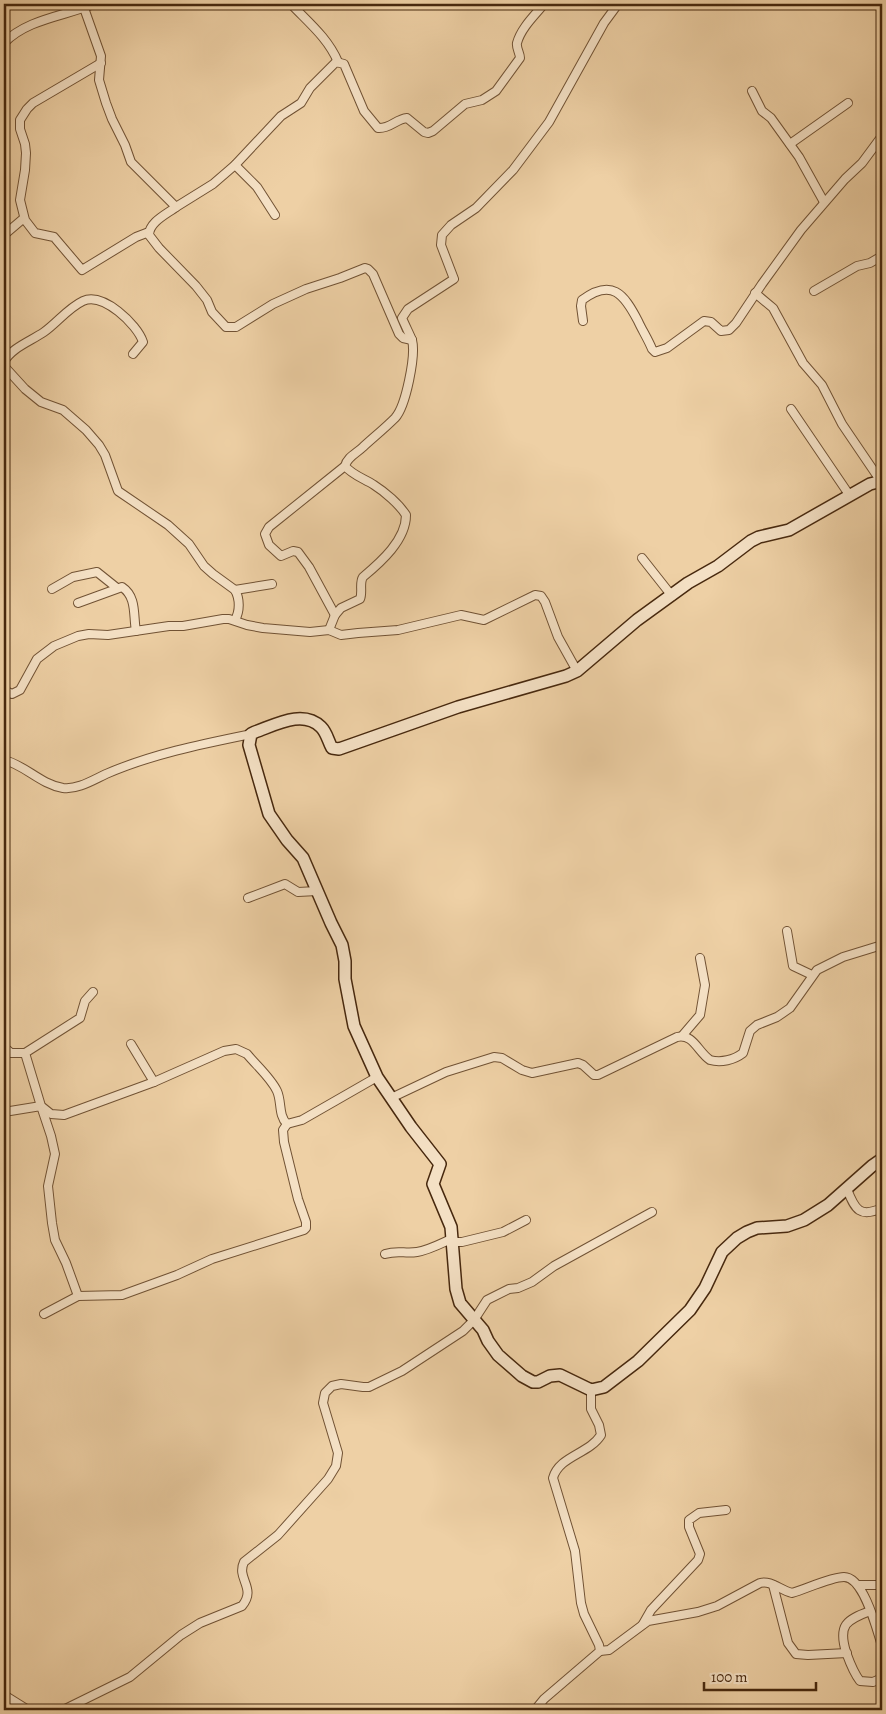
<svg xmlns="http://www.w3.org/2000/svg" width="886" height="1714" viewBox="0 0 886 1714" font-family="Alegreya,serif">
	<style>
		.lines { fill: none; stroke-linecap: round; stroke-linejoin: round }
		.street-casing { stroke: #715234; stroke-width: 10 }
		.secondary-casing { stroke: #47280e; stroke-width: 14 }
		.street { stroke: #f4e0c4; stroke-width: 8 }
		.secondary { stroke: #f4e0c4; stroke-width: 11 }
	</style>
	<rect width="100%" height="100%" fill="#eed0a5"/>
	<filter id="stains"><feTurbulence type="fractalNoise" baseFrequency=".004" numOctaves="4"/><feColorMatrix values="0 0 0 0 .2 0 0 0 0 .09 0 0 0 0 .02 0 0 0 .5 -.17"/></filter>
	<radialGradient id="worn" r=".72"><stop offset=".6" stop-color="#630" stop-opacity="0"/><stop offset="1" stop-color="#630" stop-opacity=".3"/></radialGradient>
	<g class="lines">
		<g class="street-casing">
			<g id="street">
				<path d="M291 4C308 22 328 38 338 62"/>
				<path d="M84 8 101 56 99 80 106 103 112 119 125 145 131 162 176 207 213 184 235 165 281 116 301 103 310 88 336 62 344 64 364 111 378 128C390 129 396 119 407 118L424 132 428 133 433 131 465 104 482 100 496 91 520 58C520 53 516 48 517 43 521 28 535 15 544 4"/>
				<path d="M4 43C27 19 65 16 94 4"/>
				<polyline points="101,63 33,103 27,109 20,120 20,129 25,144 26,153 25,170 20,200 25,220 35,233 54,237 82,270 136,237 149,232"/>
				<polyline points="752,91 762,111 771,118 799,157 824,202"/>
				<polyline points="790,144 848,103"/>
				<polyline points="235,165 257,187 275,215"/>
				<path d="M176 207C167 214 149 222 149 235L159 248 196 286 207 300 212 312 226 327H236L273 304 306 289 340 278 365 268 368 269 373 274 399 334 403 338 412 340"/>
				<polyline points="4,235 24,218"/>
				<polyline points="814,291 857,266 870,263 882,256"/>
				<polyline points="755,293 773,308 803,363 822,385 842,424 880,480"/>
				<path d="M583 321 581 306 582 300C612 278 624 294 638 321 642 330 648 339 652 349L655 352 667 348 704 321 711 322 721 331 729 330 736 323 762 284 801 230 845 179 862 163 882 136"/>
				<path d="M4 362C11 348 31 341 44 332 57 323 68 308 83 301 103 292 137 324 143 342L133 354"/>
				<path d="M4 366 25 389 41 402 63 410 86 430 99 445 105 455 118 491 168 525 189 544 204 566 213 574 235 590C240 599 240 611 235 620"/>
				<polyline points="791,409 850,496"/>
				<polyline points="642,558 672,596"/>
				<polyline points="52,589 73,577 97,572 117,588"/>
				<polyline points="235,590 272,584"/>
				<path d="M78 603 122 587C137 597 133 615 136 631"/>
				<polyline points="335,615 309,567 298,552 293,551 281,556 269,545 265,534 269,527 345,466"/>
				<path d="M329 630 335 615 341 608 360 599C363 592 359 583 363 577 381 562 406 540 406 515 399 504 385 492 374 485 365 479 352 475 345 466 347 457 357 453 363 447 374 437 385 428 395 418 406 406 416 355 412 340 409 333 405 325 402 318L408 309 454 279 441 245 442 235 451 225 476 208 513 170 549 122 604 23 618 4"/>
				<polyline points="4,690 12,694 20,690 37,659 54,646 78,636 89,634 108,635 169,626 183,626 223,619 229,619 247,625 263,628 310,632 329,630 341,635 358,633 398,630 461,615 484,620 535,595 541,596 545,602 558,637 577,671"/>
				<path d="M4 760C25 765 40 784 63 788 77 790 93 780 106 774 152 754 202 744 251 734"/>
				<polyline points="248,898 285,884 298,892 317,891"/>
				<polyline points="787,931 793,966 812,975"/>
				<path d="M93 992 85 1001 80 1018 25 1053 41 1106 51 1114 64 1115 154 1082 224 1051 236 1049 247 1054C256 1065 271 1078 277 1091 282 1102 278 1115 287 1124L302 1120 377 1077"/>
				<polyline points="682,1036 700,1015 705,985 700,958"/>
				<polyline points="131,1044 154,1082"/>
				<polyline points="4,1047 11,1053 25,1053"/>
				<path d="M391 1098 446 1072 494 1057 502 1058 522 1070 532 1073 578 1063 583 1065 594 1075H598L677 1037C693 1033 698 1052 710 1060 721 1063 734 1060 743 1053L750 1031 757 1025 777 1017 790 1008 817 970 843 957 882 945"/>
				<polyline points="4,1112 41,1106 51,1136 55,1154 48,1186 52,1223 55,1240 66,1263 78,1296"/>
				<path d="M847 1189C855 1210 860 1218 882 1208"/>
				<path d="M385 1254C398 1250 405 1254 417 1252 429 1250 440 1244 451 1239L457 1242H462L503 1232 526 1220"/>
				<polyline points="44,1314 78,1296 122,1295 177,1275 212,1259 304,1230 306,1228 306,1222 298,1199 284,1142 283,1130 287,1124"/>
				<polyline points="773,1585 788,1643 796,1654 808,1655 847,1653"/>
				<polyline points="858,1585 880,1585 882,1588"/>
				<path d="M870 1611C846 1620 838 1625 846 1652 850 1663 853 1672 860 1681L873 1682 882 1678"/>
				<polyline points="643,1624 651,1610 698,1560 700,1554 689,1527 689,1520 699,1513 726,1510"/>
				<path d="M600 1651 609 1650 648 1621 698 1612 717 1606 760 1583C771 1580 780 1590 792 1593 806 1589 831 1577 844 1577 864 1577 877 1630 882 1646"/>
				<polyline points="4,1695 28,1710"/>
				<path d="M63 1710 130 1677 181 1635 200 1623 242 1606C257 1588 236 1579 244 1562L278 1535 328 1479 336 1466 338 1453 323 1403 325 1393 332 1386 341 1384 363 1387H369L402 1371 463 1331 474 1320 487 1300 509 1289 518 1288 532 1282 554 1266 652 1212"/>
				<path d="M535 1710 544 1699 600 1651 599 1645 584 1614 581 1603 575 1551 553 1478C559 1456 589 1454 601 1435L599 1425 591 1409V1390"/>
			</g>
		</g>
		<g class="secondary-casing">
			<path id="secondary" d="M882 481 870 484 789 530 759 537 751 541 718 566 688 583 637 620 577 671 566 676 458 707 339 749 332 748C328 741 327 733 321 727 303 709 275 725 255 732L251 734 249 745 269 814 287 840 303 858 331 923 342 945 345 961V979L354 1026 377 1077 411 1127 440 1164 433 1184 451 1227 456 1289 460 1303 483 1330 488 1341 498 1355 522 1376 533 1382H538L550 1376 560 1375 591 1390 604 1387 638 1361 690 1310 705 1288 722 1252 737 1238 747 1232 757 1228 787 1226 804 1220 828 1205 872 1166 882 1159"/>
		</g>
		<use href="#street" class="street"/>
		<use href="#secondary" class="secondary"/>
	</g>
	<rect width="886" height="1714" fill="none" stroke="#eed0a5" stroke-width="20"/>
	<rect x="5" y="5" width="876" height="1704" fill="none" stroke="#47280e" stroke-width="2.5"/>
	<rect x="10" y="10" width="866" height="1694" fill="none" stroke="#47280e"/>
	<path d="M704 1682v8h112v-8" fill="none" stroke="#47280e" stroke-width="2.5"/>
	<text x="711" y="1682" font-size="15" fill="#47280e" stroke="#f4e0c4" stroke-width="4" paint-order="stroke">100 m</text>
	<rect width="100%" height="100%" filter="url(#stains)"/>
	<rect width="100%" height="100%" fill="url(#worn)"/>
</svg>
